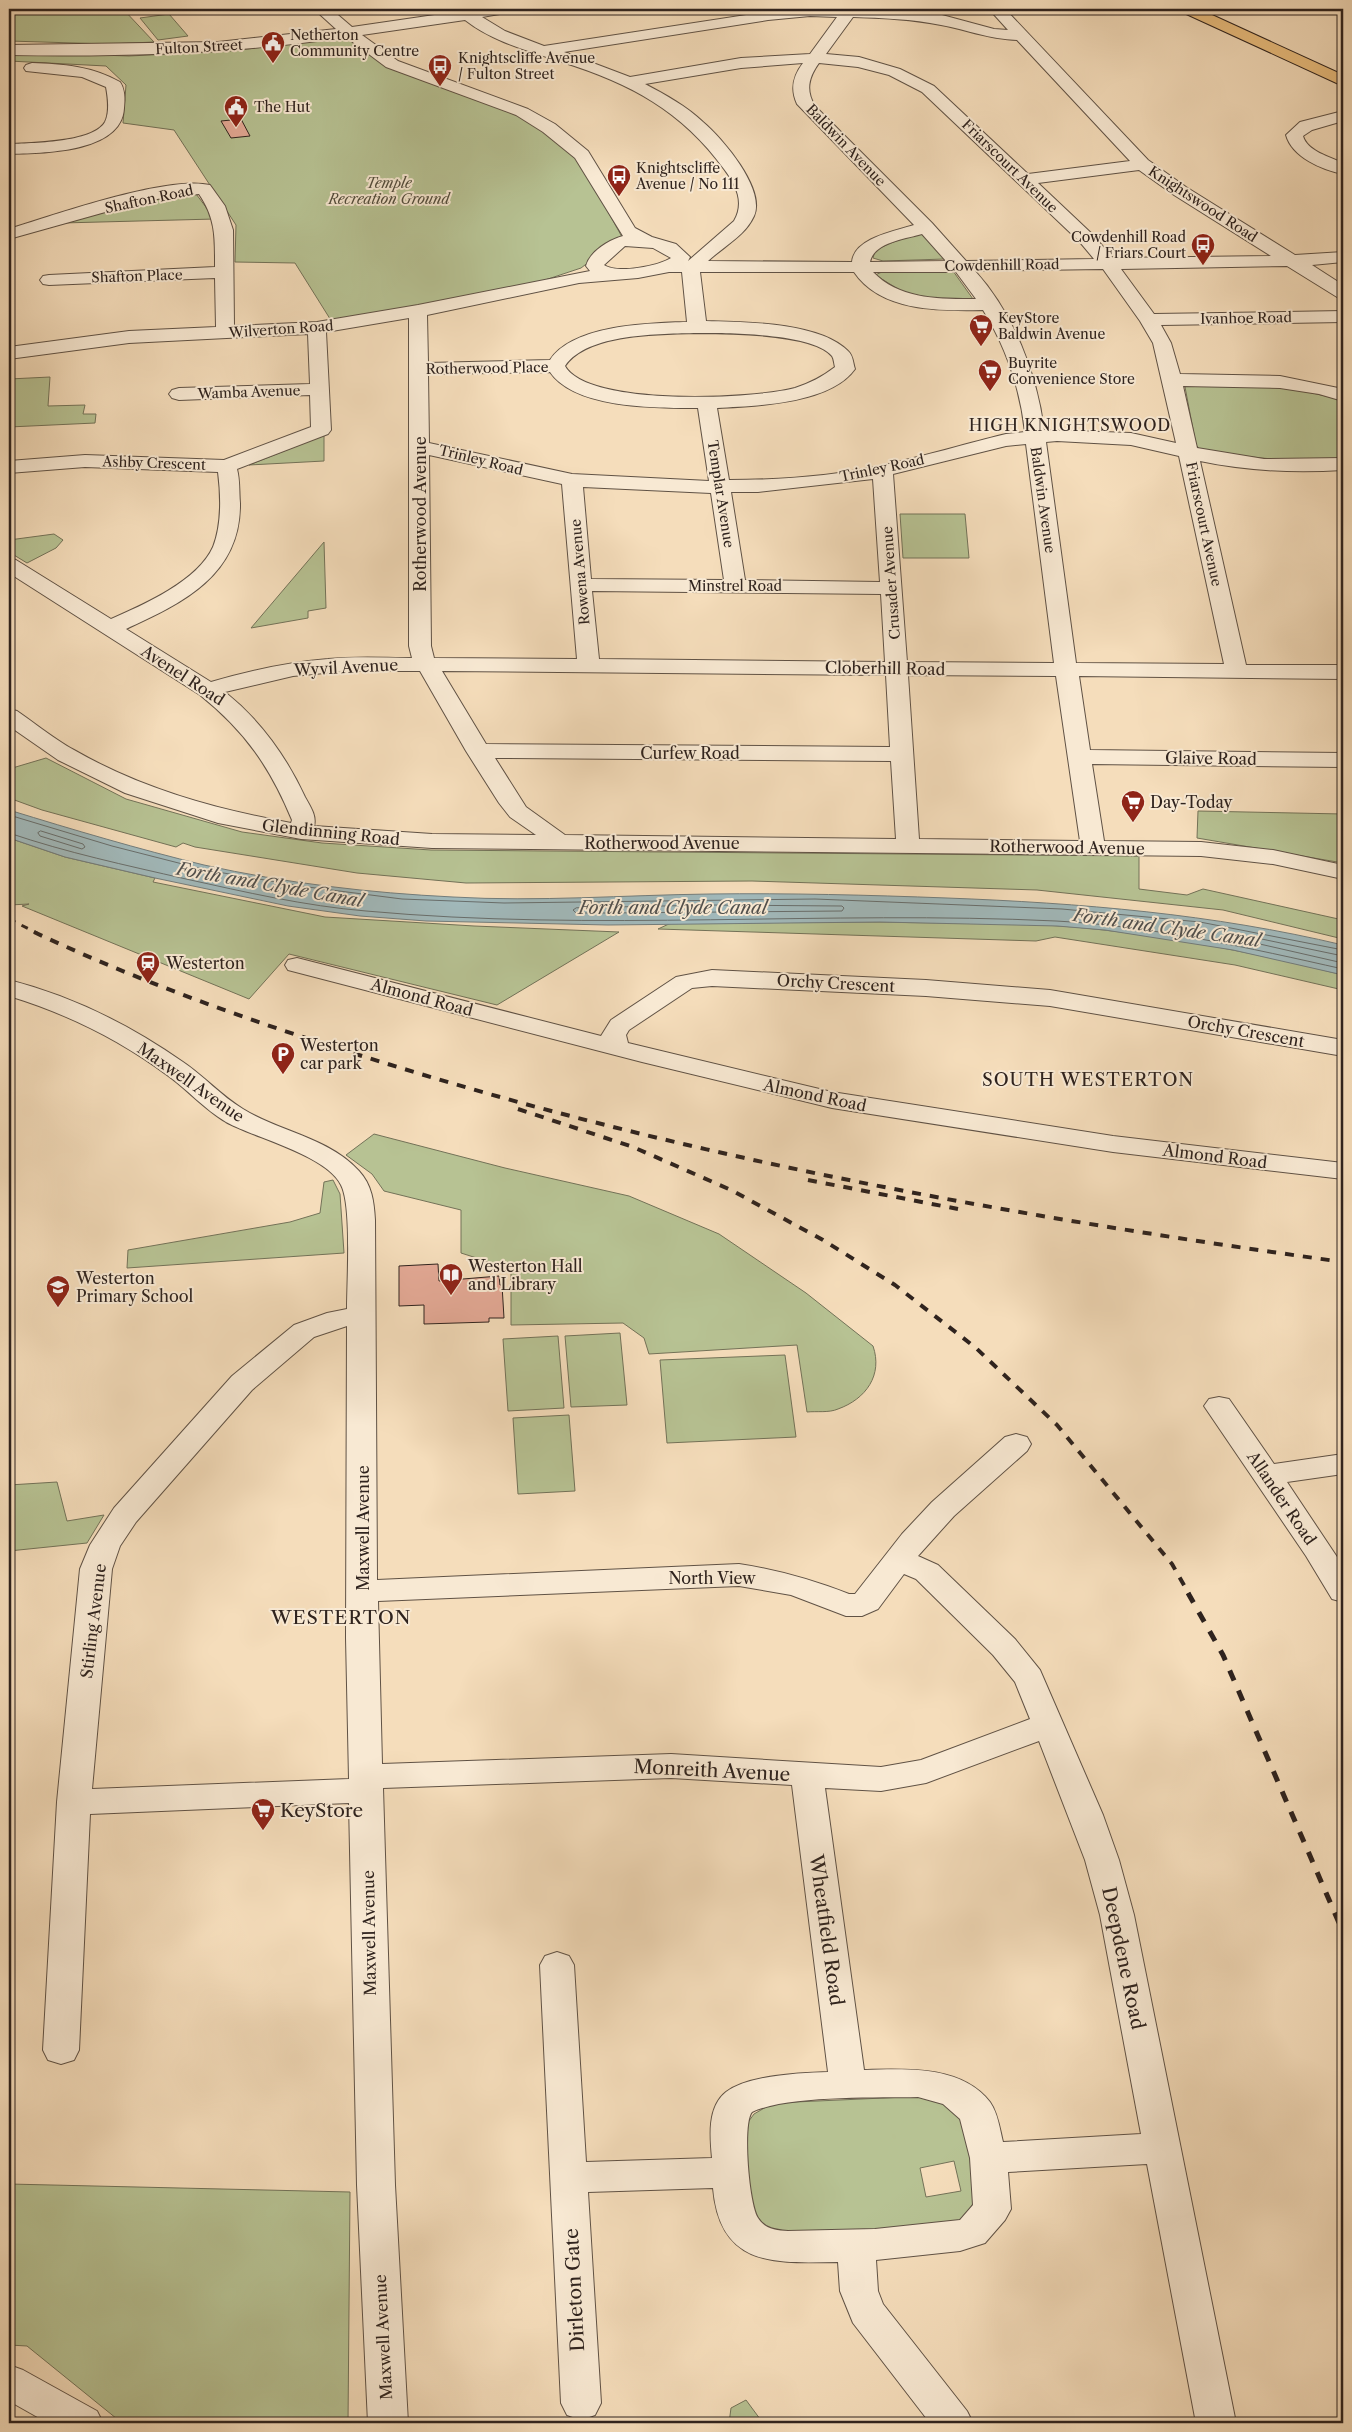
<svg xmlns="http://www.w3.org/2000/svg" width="1352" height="2432" viewBox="0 0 1352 2432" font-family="'Libre Caslon Text',serif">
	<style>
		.green { fill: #b7c293; stroke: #737258; fill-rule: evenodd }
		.water { fill: #a1b9bb; stroke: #737d7c }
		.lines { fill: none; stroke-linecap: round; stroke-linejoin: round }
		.shore { stroke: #686e6c; stroke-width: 1 }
		.building { fill: #e5aa97; stroke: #2f231e }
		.minor-casing { stroke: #605245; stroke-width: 2 }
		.major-casing { stroke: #2f231e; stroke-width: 2 }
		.minor { fill: #f8e9d3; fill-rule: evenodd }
		.major { fill: #eabe7e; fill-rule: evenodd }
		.rail-far2 { stroke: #2f231e; stroke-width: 3; stroke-dasharray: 7 7; stroke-linecap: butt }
		.rail-far1 { stroke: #2f231e; stroke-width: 4; stroke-dasharray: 9 9; stroke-linecap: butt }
		.rail { stroke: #2f231e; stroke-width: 5; stroke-dasharray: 11 11; stroke-linecap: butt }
		.labels { text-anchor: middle; stroke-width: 4; stroke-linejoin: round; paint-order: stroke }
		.far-poi-label { font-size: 14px; fill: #2f231e; stroke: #f8e9d3; text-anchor: start }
		.far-street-label { font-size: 14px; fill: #2f231e; stroke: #f8e9d3 }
		.far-park-label { font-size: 14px; font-style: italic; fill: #514b3b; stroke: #f8e9d3 }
		.far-quarter-label { font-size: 16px; letter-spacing: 1px; fill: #2f231e; stroke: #f8e9d3 }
		.street-label { font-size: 16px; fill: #2f231e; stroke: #f8e9d3 }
		.poi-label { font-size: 16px; fill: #2f231e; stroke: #f8e9d3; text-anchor: start }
		.water-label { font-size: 18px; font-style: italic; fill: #51504d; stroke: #f8e9d3 }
		.neighbourhood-label { font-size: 18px; letter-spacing: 1px; fill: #2f231e; stroke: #f8e9d3 }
		.quarter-label { font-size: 19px; letter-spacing: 1px; fill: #2f231e; stroke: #f8e9d3 }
		.near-street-label { font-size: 19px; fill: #2f231e; stroke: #f8e9d3 }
		.near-poi-label { font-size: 19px; fill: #2f231e; stroke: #f8e9d3; text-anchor: start }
	</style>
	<rect width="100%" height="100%" fill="#f5ddbb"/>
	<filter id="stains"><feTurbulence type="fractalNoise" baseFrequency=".004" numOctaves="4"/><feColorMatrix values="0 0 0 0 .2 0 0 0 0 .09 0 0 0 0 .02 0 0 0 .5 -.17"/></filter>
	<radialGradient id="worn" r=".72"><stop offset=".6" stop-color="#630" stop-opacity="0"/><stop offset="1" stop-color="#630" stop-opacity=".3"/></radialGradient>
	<g class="green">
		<polygon points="9,9 123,9 154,42 108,44 9,41"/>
		<polygon points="169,14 188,36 158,40 140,18"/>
		<polygon points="346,37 384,65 519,114 575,152 622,237 581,268 533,284 332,322 295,263 235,262 236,225 174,130 123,123 126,85 106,66 9,61 9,52 129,56 231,51"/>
		<polygon points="193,190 215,219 62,223"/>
		<polygon points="921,233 945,259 883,261 873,258 875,250 896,241"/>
		<polygon points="953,271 973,299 943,301 903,292 875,275 882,272"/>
		<polygon points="50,377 48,406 85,405 83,414 96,414 95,423 9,427 9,379"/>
		<path d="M1251 384 1295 389 1343 400V459C1294 463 1248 458 1200 449L1196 445 1185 387 1188 385Z"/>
		<polygon points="324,435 324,461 249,465"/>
		<polygon points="900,514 965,514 969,558 903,558"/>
		<polygon points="54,534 63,540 56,548 27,563 9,552 9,540"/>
		<polygon points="324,542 326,608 308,611 308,618 251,628"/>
		<polygon points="46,758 126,799 242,832 322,843 431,850 1139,856 1139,889 1187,895 1203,889 1343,920 1343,939 1223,910 1037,890 752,881 466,883 357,873 195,847 183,843 176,847 42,810 9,798 9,769"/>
		<polygon points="1198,811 1343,814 1343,863 1197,838"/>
		<polygon points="9,838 65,857 155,878 153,882 325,917 474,926 619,932 497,1005 289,954 249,999 22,906 29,904 9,905"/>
		<path d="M880 922C955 924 1030 921 1104 930 1185 939 1265 955 1343 975V990L1235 965 1055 937 1036 941 658 929 671 923Z"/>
		<path d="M374 1134 505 1168 629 1196 719 1234 806 1293 873 1346C883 1375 866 1399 838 1409 829 1413 817 1411 807 1412L797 1345 649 1354 644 1338 623 1323 511 1325V1269L461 1253V1210L384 1191 372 1174 346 1155Z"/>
		<polygon points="333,1180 340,1194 344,1253 127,1268 128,1250 290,1222 320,1213 324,1182"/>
		<polygon points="620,1333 627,1405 571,1407 565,1336"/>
		<polygon points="558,1336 564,1408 508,1411 503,1339"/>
		<polygon points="785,1355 796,1437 667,1443 660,1360"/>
		<polygon points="569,1415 575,1491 518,1494 513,1418"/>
		<polygon points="57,1482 67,1521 104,1515 87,1543 9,1551 9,1485"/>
		<path d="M928 2096 952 2103 965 2118 977 2194 967 2216 945 2228 785 2235 766 2227 752 2210 743 2129 754 2114 773 2103ZM954 2161 961 2191 926 2197 920 2168Z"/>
		<polygon points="9,2184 350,2192 348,2423 122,2423 27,2346 9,2345"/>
		<polygon points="746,2400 763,2423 729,2423 731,2408"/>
	</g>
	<path class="water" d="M9 810C74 830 138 849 204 865 285 883 370 893 453 897 538 902 625 895 710 894 789 893 868 895 947 898 1080 903 1213 914 1343 945V975L1233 950 1105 930 1057 926 880 922 608 925 426 921 360 916 288 906 155 878 65 857 9 838Z"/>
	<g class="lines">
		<g class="shore">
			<polyline points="9,815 112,846 206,870 300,886 402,899 504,903 815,899 1062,909 1200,922 1343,950"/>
			<polygon points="41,831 83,844 85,847 82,849 40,836 38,833"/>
			<path d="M9 833C68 853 125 865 186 879 245 892 305 906 366 911 595 932 826 910 1056 921 1153 926 1249 948 1343 969"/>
			<polygon points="712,905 842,906 844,908 842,911 608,913 576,913 573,910 576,908"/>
			<polyline points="1343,956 1252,937 1249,939 1251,942 1343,963"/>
		</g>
	</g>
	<g class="building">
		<polygon points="241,119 250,136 231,138 221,121"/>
		<polygon points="438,1264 439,1281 499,1276 500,1285 502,1285 504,1318 489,1318 489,1322 424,1324 424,1305 399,1306 399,1266"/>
	</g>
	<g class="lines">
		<g class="minor-casing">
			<g id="minor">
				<path d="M314 9H331L352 27 455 12 453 9H514L511 12 482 17 505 31 544 46 785 9H894L942 15 994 29 1008 30 989 9H1005L1148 160 1186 187 1295 255 1343 252V262L1312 265 1343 285V298L1337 297 1287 266 1121 269 1154 314 1343 311V322L1161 325 1171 343 1180 374 1280 376 1343 389V401L1319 394 1280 388 1183 386 1197 448 1264 459 1343 458V470C1295 473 1247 471 1200 461L1246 665H1343V679L1079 676 1090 750 1343 753V767L1092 764 1104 841 1201 842 1273 850 1343 865V879L1273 864 1201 856 432 848 301 839 218 823 125 793 58 760 9 726V709L17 711C36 724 54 739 74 750 142 789 215 809 291 823L292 820C270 767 245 731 200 695L9 573V558L16 560 111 619C143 605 198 581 213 547 222 524 221 496 218 472L85 467 9 473V461L85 455 224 460 311 427 310 395 179 400 172 398 169 394 172 390 179 388 310 384 308 334 129 343 9 359V347L129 331 216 327 215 278 49 285 43 284 40 280 43 276 49 275 215 267C215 238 216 219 199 194L168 197 141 202 9 239V229C54 215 168 175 210 185L225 206 233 230 234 326 317 322 418 305 590 271 586 266C590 251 609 240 623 236L575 158 543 132 516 115 386 67 346 37C234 54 121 57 9 55V45L218 42 336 29ZM810 16 837 17 810 54 741 58 630 77 564 52 768 20ZM853 17C882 18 912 19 941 25 968 30 989 39 1017 40L1130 161 1028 174 934 86 900 69 859 57 826 54ZM465 20C493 42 529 51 562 62 630 83 682 111 724 169 736 185 745 202 734 221L688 261 690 257 676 244 652 237 635 228 588 151 555 124 528 109 398 61 362 35ZM803 63C793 76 790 89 797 104L914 225C895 231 854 238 852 262L708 261C724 246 745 236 754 216 766 189 722 138 703 122 686 106 666 95 645 84L741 68ZM819 63 858 67 889 75 922 92 1079 241 1094 259 966 261 932 223 815 106C805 90 809 77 819 63ZM1139 170 1174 195 1271 256 1113 258 1091 233 1038 183ZM922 234 946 261 870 262C874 242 906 239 922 234ZM625 246 653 248 671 258C658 266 618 274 604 265ZM1103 269 1140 321 1153 343 1176 443 1131 433 1044 430C1037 373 1013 313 975 271ZM669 272H682L687 322C648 323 573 325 550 360L428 363 427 315 579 283 638 278ZM700 272H854C881 312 940 311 983 310 1006 347 1020 388 1025 432L1006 434C965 444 925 456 884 465 834 476 780 480 729 480L717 408C756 406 830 404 855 369 853 363 853 355 848 351 820 322 744 322 706 321ZM873 272H956L976 299C940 299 900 300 873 272ZM409 318V646L412 658C384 658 356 656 328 659 288 662 249 671 211 682L126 629C183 603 241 575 240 503 239 492 240 480 237 469L328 434 331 430 326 332ZM697 333C727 333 813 333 832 356 834 359 834 364 835 367 822 377 810 383 795 388 753 399 588 407 565 366 587 333 661 334 697 333ZM550 372C575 409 657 408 698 408L709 481 572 474 429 443 428 374ZM1057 441 1131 445 1179 456 1224 664 1076 663 1046 442ZM1026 444 1054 663 907 662 893 474 1006 446ZM429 455 562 484 577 659 434 658 431 646ZM873 479 880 582 745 580 731 492H758ZM583 487 711 493 724 580 591 579ZM592 591 881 594 885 662 599 659ZM346 671H420L466 751 499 803 510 817 536 835 432 834 314 826C317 816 310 806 305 797 286 756 260 720 225 692L293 676ZM442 671 886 675 890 747 486 744ZM908 675 1056 676 1080 841 919 839ZM495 758 891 761 896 839 565 835 526 807Z"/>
				<path d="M32 63C63 64 92 66 120 82 125 89 125 99 124 108 122 153 42 153 9 154V144C30 143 93 143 105 122 110 112 108 98 106 87L82 77 26 71 24 68 26 65Z"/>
				<path d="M1343 111V121L1312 130 1303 136C1307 151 1330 157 1343 163V174C1322 170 1292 157 1286 135L1300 122Z"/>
				<polygon points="297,958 601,1036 611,1020 676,977 712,970 926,980 1050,990 1343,1040 1343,1056 1050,1006 926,996 712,986 692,988 629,1030 626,1035 628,1043 832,1092 1113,1136 1343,1163 1343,1179 1113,1152 832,1108 642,1062 288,970 285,965 288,960"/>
				<path d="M9 980C72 996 130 1025 183 1062 204 1076 221 1096 243 1109 280 1132 328 1137 359 1171 372 1185 374 1202 375 1220L377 1580 739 1564C778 1570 813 1580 849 1594H855L902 1534 932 1502 1005 1437 1016 1434 1027 1437 1031 1444 1027 1451 954 1516 918 1556 938 1565 1015 1639 1040 1670 1103 1815 1119 1860 1134 1915 1236 2423H1196L1147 2164 1008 2172 1011 2209 1005 2220 985 2243 960 2251 876 2260 878 2291 883 2304 967 2411 973 2423H930L853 2323 840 2291 838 2262C775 2263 720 2268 713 2188L588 2192 601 2403 595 2415 581 2420 567 2415 561 2403 540 1965 545 1956 557 1952 569 1956 574 1965 586 2162 712 2158C710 2137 707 2107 726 2092 749 2075 800 2073 828 2072L792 1785 671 1778 383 1788 395 2185 408 2423H368L357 2185 349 1803 90 1814 79 2050 74 2060 61 2064 48 2060 43 2050 57 1802 80 1569 90 1545 114 1508 232 1376 294 1325 327 1313 347 1309C347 1281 352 1206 341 1185 326 1155 255 1138 226 1122 204 1109 187 1089 167 1075 120 1040 65 1013 9 996ZM347 1326 346 1638 349 1779 92 1789 112 1569 120 1546 136 1522 252 1390 314 1337ZM904 1574 916 1579 993 1655 1015 1682 1030 1719 921 1760 881 1767 671 1754 382 1764 378 1601 739 1586 791 1595 846 1616H862L878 1609ZM1039 1741 1085 1860 1100 1915 1141 2134 1003 2142C1000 2130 998 2113 990 2102 961 2065 906 2069 864 2070L825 1788 881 1791 926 1783ZM918 2097 943 2104 960 2119 970 2158 973 2205 960 2220 875 2229 788 2231C776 2230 765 2229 758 2218 749 2205 742 2123 752 2112 788 2095 876 2098 918 2097Z"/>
				<polygon points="1219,1397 1229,1399 1274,1464 1343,1454 1343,1474 1287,1482 1343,1566 1343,1602 1332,1599 1306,1556 1204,1406 1209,1399"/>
				<polygon points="9,2365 23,2370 97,2411 103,2423 48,2423 9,2401"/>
			</g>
		</g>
		<g class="major-casing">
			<polygon id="major" points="1179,9 1199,9 1343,75 1343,86 1182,12"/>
		</g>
		<use href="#minor" class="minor"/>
		<use href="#major" class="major"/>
		<polyline class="rail-far2" points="9,919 37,933"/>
		<g class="rail-far1">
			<path d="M34 932C159 991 291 1035 424 1075 724 1165 1032 1219 1343 1262"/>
			<polyline points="518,1109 633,1147 731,1190 823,1240 895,1285 976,1348 1057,1425 1172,1564 1189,1594"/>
			<polyline points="808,1180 958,1209"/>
		</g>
		<polyline class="rail" points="1188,1593 1223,1655 1343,1932"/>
	</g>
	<defs>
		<g id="civic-pin" transform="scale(1.25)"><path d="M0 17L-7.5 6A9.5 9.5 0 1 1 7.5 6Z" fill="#8f2418" stroke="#f8e9d3"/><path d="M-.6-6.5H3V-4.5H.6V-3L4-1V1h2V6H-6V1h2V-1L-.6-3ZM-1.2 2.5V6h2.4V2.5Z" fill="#fff"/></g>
		<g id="bus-pin" transform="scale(1.25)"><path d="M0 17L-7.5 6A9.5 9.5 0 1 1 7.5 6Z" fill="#8f2418" stroke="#f8e9d3"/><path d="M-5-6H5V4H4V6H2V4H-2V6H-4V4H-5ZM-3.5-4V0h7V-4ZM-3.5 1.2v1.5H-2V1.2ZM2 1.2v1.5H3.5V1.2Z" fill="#fff"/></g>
		<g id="supermarket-pin" transform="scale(1.25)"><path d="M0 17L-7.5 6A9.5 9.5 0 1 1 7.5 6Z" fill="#8f2418" stroke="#f8e9d3"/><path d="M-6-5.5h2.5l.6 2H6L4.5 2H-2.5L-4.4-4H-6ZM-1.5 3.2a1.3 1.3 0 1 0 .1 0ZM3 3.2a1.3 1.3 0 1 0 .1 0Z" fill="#fff"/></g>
		<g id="station-pin" transform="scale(1.25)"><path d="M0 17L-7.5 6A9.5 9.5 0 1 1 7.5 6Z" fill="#8f2418" stroke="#f8e9d3"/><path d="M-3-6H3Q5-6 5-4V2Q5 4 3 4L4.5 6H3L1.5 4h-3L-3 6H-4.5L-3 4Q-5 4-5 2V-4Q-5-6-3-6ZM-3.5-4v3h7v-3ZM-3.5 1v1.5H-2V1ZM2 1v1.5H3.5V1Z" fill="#fff"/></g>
		<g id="parking-pin" transform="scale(1.25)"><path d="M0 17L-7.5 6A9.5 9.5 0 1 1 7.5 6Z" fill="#8f2418" stroke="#f8e9d3"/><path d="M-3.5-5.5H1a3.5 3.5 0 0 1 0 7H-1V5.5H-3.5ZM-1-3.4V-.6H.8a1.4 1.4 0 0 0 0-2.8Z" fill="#fff"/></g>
		<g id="library-pin" transform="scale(1.25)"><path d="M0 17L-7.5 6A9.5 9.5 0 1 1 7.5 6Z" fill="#8f2418" stroke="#f8e9d3"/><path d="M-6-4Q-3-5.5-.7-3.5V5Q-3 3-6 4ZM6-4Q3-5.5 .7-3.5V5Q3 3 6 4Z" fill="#fff"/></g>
		<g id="school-pin" transform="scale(1.25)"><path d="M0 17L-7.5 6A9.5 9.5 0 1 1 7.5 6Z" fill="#8f2418" stroke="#f8e9d3"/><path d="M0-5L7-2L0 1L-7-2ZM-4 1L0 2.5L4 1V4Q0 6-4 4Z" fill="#fff"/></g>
	</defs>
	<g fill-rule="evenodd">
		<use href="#civic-pin" x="273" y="43"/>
		<use href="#bus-pin" x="440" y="66"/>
		<use href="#civic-pin" x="236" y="107"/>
		<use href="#bus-pin" x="619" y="176"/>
		<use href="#bus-pin" x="1203" y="245"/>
		<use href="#supermarket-pin" x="981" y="326"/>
		<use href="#supermarket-pin" x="990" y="371"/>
		<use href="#supermarket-pin" x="1133" y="802"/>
		<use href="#station-pin" x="148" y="963"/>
		<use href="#parking-pin" x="283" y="1054"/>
		<use href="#library-pin" x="451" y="1275"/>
		<use href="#school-pin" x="58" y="1287"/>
		<use href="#supermarket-pin" x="263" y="1810"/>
	</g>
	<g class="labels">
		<g class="far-poi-label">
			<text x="290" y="40">Netherton<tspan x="290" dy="16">Community Centre</tspan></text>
			<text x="458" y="63">Knightscliffe Avenue<tspan x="458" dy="16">/ Fulton Street</tspan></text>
			<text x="254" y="112">The Hut</text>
			<text x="636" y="173">Knightscliffe<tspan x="636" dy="16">Avenue / No 111</tspan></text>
			<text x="1186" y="242" text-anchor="end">Cowdenhill Road<tspan x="1186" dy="16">/ Friars Court</tspan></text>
			<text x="998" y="323">KeyStore<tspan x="998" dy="16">Baldwin Avenue</tspan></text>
			<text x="1008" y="368">Buyrite<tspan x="1008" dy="16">Convenience Store</tspan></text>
		</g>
		<g class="far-street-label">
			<text transform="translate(199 47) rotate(-3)" y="5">Fulton Street</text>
			<text transform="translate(846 145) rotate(46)" y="5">Baldwin Avenue</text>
			<text transform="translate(1010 166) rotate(44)" y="5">Friarscourt Avenue</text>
			<text transform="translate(149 199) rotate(-12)" y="5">Shafton Road</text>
			<text transform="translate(1203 204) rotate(33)" y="5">Knightswood Road</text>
			<text transform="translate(1002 265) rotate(-1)" y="5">Cowdenhill Road</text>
			<text transform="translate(137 276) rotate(-2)" y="5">Shafton Place</text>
			<text transform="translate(1246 318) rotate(-1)" y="5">Ivanhoe Road</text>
			<text transform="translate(281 329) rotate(-4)" y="5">Wilverton Road</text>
			<text transform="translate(487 368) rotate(-1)" y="5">Rotherwood Place</text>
			<text transform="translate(249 392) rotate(-2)" y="5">Wamba Avenue</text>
			<text transform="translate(481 460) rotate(14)" y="5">Trinley Road</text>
			<text transform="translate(154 463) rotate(2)" y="5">Ashby Crescent</text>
			<text transform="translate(882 468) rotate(-12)" y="5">Trinley Road</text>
			<text transform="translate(721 494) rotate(81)" y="5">Templar Avenue</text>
			<text transform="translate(1043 500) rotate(82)" y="5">Baldwin Avenue</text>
			<text transform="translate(1204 524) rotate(78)" y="5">Friarscourt Avenue</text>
			<text transform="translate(580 572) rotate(-95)" y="5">Rowena Avenue</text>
			<text transform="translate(891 583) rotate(-94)" y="5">Crusader Avenue</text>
			<text x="735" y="591">Minstrel Road</text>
		</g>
		<g class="far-park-label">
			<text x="389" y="188">Temple<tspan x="389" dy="16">Recreation Ground</tspan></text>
		</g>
		<g class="far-quarter-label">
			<text x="1070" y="431">HIGH KNIGHTSWOOD</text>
		</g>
		<g class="street-label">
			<text transform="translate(420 514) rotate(-90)" y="6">Rotherwood Avenue</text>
			<text transform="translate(346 667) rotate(-3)" y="6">Wyvil Avenue</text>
			<text transform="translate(885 668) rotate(1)" y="6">Cloberhill Road</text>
			<text transform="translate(183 675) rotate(33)" y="6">Avenel Road</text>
			<text x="690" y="759">Curfew Road</text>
			<text transform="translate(1211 758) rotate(1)" y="6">Glaive Road</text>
			<text transform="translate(331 832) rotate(6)" y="6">Glendinning Road</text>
			<text x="662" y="849">Rotherwood Avenue</text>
			<text transform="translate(1067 847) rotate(1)" y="6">Rotherwood Avenue</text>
			<text transform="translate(836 983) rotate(3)" y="6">Orchy Crescent</text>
			<text transform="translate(422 997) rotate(15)" y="6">Almond Road</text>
			<text transform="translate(1246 1031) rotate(10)" y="6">Orchy Crescent</text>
			<text transform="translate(191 1082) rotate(35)" y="6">Maxwell Avenue</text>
			<text transform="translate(815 1095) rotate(12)" y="6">Almond Road</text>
			<text transform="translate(1215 1156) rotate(7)" y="6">Almond Road</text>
			<text transform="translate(1282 1498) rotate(56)" y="6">Allander Road</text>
			<text transform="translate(363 1528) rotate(-90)" y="6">Maxwell Avenue</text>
			<text x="712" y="1584">North View</text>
			<text transform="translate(93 1621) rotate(-83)" y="6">Stirling Avenue</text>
			<text transform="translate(369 1933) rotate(-91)" y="6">Maxwell Avenue</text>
			<text transform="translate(383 2337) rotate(-93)" y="6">Maxwell Avenue</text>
		</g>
		<g class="poi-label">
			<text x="1150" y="808">Day-Today</text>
			<text x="166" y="969">Westerton</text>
			<text x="300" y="1051">Westerton<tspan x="300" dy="18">car park</tspan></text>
			<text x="468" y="1272">Westerton Hall<tspan x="468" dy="18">and Library</tspan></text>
			<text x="76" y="1284">Westerton<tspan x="76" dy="18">Primary School</tspan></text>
		</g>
		<g class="water-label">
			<text transform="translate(270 885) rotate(10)" y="6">Forth and Clyde Canal</text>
			<text x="673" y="914">Forth and Clyde Canal</text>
			<text transform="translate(1167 928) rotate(8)" y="6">Forth and Clyde Canal</text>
		</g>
		<g class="neighbourhood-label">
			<text x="1088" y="1086">SOUTH WESTERTON</text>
		</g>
		<g class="quarter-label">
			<text x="341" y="1624">WESTERTON</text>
		</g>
		<g class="near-street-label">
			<text transform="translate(712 1770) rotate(3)" y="7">Monreith Avenue</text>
			<text transform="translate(827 1930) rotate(82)" y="7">Wheatfield Road</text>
			<text transform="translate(1124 1958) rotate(78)" y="7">Deepdene Road</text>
			<text transform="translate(574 2290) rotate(-93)" y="7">Dirleton Gate</text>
		</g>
		<g class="near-poi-label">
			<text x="280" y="1817">KeyStore</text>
		</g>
	</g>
	<rect width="1352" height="2432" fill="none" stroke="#f5ddbb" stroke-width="30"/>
	<rect x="10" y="10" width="1332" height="2412" fill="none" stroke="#2f231e" stroke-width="2.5"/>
	<rect x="15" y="15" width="1322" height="2402" fill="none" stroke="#2f231e"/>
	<rect width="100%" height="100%" filter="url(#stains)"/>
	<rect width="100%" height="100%" fill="url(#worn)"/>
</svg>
